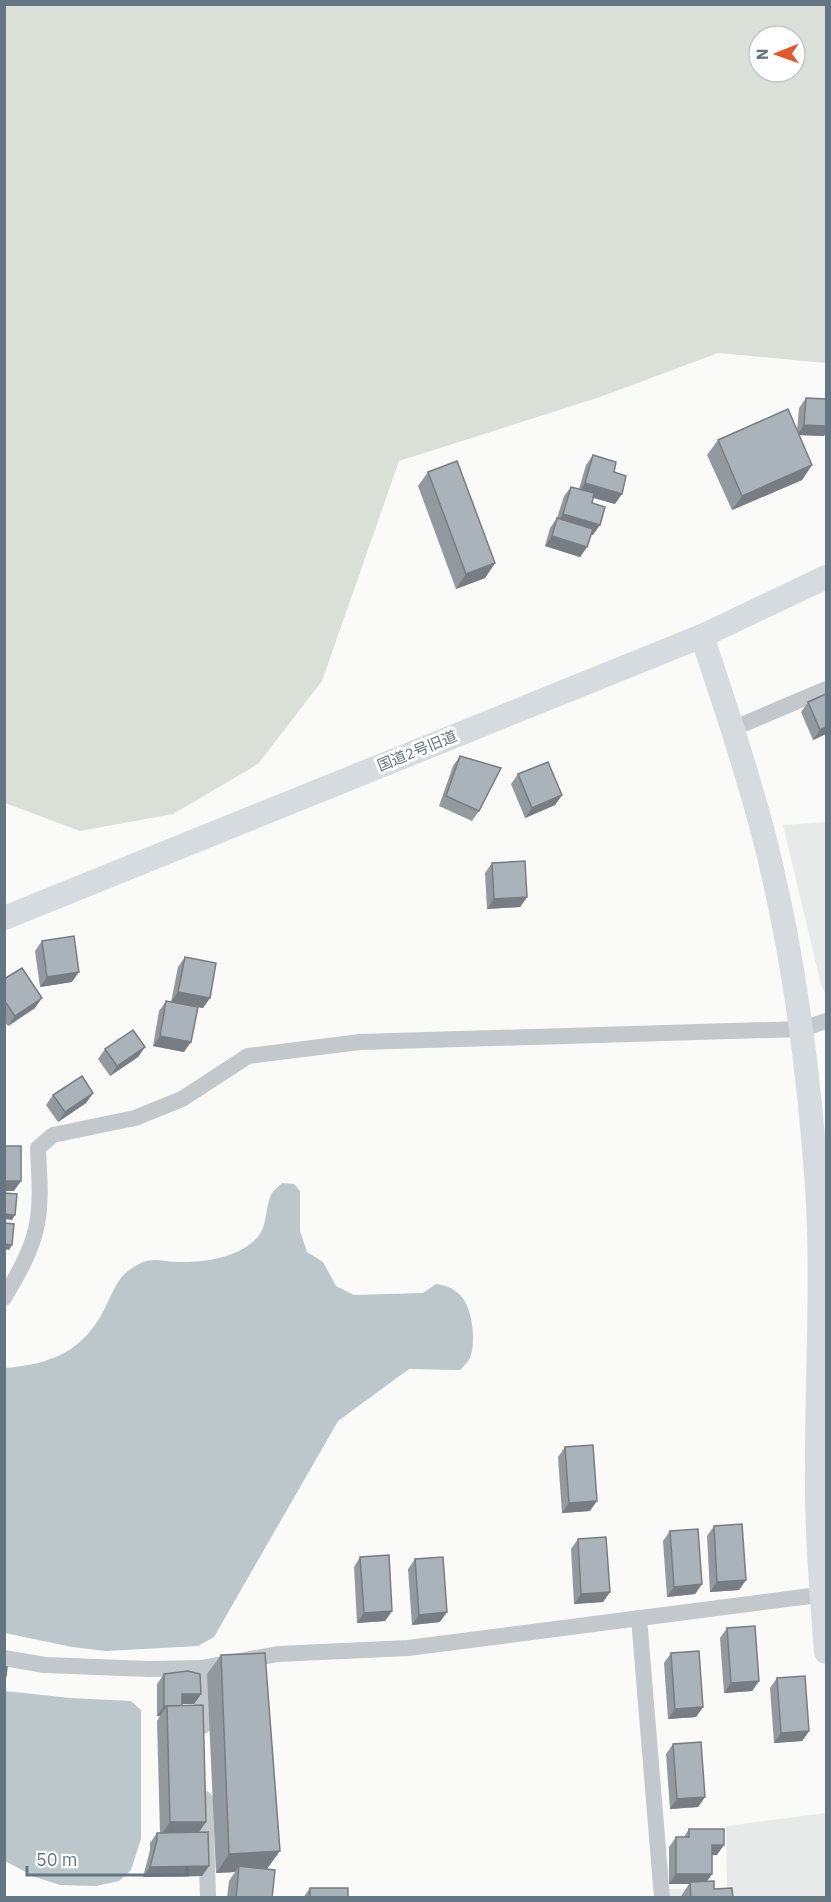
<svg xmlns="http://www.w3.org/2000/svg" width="831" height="1902" viewBox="0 0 831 1902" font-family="'IBM Plex Sans','Noto Sans JP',sans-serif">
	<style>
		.built { fill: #e8e9e9 }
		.green { fill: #dadfd7; fill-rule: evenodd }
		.water { fill: #bbc7cb }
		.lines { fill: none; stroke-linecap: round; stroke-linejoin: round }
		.street { stroke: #c3c8cc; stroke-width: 16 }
		.secondary { stroke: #d6dbdf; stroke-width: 24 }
		.wall { fill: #929a9f }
		.shaded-wall { fill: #777d82 }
		.building { fill: #aab3b9; stroke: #777d82; stroke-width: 1.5 }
		.labels { text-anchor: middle; stroke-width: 6; stroke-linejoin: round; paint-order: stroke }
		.street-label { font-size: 15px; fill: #657683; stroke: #fff }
	</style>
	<rect width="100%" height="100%" fill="#fafaf8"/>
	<g class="built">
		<polygon points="826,822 826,995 821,985 783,825"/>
		<polygon points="826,1813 826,1897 668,1897 668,1889 727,1888 726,1826"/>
	</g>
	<path class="green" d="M4 5H826V363L718 353 600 397 399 461 322 681 258 764 173 814 80 831 5 803ZM759 36H795V72H759Z"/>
	<g class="water">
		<path d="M282 1183 294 1184 300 1191V1231L307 1252 323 1262 336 1286 354 1295 423 1293 436 1284C444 1285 451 1287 458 1293 472 1304 476 1338 471 1355 470 1360 464 1366 460 1370L409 1369 338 1421 214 1637 198 1646 106 1651 72 1647 5 1633V1368C51 1364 83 1352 105 1308 116 1286 118 1274 141 1263 154 1257 164 1262 177 1262 202 1263 236 1258 255 1240 269 1227 264 1208 272 1193 274 1190 279 1186 282 1183Z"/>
		<polygon points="5,1691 70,1698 131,1701 141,1710 141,1839 131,1870 119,1881 96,1886 60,1885 35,1877 5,1861"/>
	</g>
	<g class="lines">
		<g class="street">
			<polyline points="732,729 826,689"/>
			<path d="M4 1298C17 1276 30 1254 36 1229 42 1203 39 1175 38 1148L53 1135 135 1118 182 1099 248 1056 360 1042 802 1029 826 1021"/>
			<polyline points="639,1618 662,1898"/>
			<polyline points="4,1658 45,1665 149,1669 201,1668 278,1654 408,1648 826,1594"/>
			<polyline points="201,1668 203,1726"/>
			<polyline points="205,1799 208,1898"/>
		</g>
		<g class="secondary">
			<path d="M702 636C725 705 748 774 766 844 794 956 809 1071 817 1187 823 1278 817 1370 817 1461 816 1524 821 1589 826 1652"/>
			<polyline points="4,918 702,636 826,577"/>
		</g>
	</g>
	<g class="wall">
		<polygon points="806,398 826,399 826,432 824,436 799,435 812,465 802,480 732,510 707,455 718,440 797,431 799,408"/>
		<polygon points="593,455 614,472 615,504 593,498 592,503 593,535 591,534 587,547 580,557 545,546 550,528 557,518 564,496 571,487 579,489 586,465"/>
		<polygon points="428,472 495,563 485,578 456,589 418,486"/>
		<polygon points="808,702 826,734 813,740 801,712"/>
		<polygon points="460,756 479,811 472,821 439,806 453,766"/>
		<polygon points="518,774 562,795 555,805 525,818 511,784"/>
		<polygon points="492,863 527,897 520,907 487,909 485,873"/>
		<polygon points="42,941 72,982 40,987 35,951"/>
		<polygon points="185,957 210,998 203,1008 198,1007 184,1052 153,1046 159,1011 166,1001 171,1002 178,967"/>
		<polygon points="4,979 35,1008 8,1026 4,1021"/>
		<polygon points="145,1047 138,1057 110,1076 98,1059 105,1049"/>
		<polygon points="93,1093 86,1103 58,1122 46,1105 53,1095"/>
		<polygon points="565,1447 590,1511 562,1513 558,1457"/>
		<polygon points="714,1526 746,1580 739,1590 710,1592 707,1536"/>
		<polygon points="670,1531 702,1584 695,1594 667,1597 663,1541"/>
		<polygon points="578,1539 610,1592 603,1602 574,1604 571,1549"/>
		<polygon points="360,1557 392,1611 385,1621 357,1623 354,1567"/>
		<polygon points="415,1559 440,1622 412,1625 408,1569"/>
		<polygon points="727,1628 759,1681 752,1691 724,1693 720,1638"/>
		<polygon points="671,1653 703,1707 696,1717 668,1719 664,1663"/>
		<polygon points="221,1655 267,1869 272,1898 227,1898 229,1881 235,1872 216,1873 207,1674"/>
		<polygon points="164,1674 201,1694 194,1704 182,1704 206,1822 199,1832 209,1866 202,1876 143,1877 150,1850 150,1843 157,1833 160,1833 157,1721 160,1716 157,1716 157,1684"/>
		<polygon points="777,1678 809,1731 802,1741 774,1743 770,1688"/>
		<polygon points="673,1744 705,1797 698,1807 670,1809 666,1754"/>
		<polygon points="689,1829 717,1855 712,1855 712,1874 707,1881 714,1889 733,1898 680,1898 689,1884 669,1884 669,1847 676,1837 684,1837"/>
		<polygon points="310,1888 348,1898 303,1898"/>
	</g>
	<g class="shaded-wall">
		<polygon points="804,425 826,426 826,432 824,436 797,435"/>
		<polygon points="812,465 802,480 732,510 742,496"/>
		<polygon points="585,483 622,494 615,504 578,493"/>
		<polygon points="563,514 600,525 593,535 556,524"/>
		<polygon points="552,536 587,547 580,557 545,546"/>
		<polygon points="495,563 485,578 456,589 466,574"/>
		<polygon points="826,727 826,734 813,740 820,730"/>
		<polygon points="562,795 555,805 525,818 532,808"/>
		<polygon points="527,897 520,907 487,909 494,899"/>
		<polygon points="79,972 72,982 40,987 47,977"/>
		<polygon points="178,992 210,998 203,1008 171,1002"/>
		<polygon points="42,998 35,1008 8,1026 15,1016"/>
		<polygon points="160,1036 191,1042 184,1052 153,1046"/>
		<polygon points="145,1047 138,1057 110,1076 117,1066"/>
		<polygon points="93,1093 86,1103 58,1122 65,1112"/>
		<polygon points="4,1181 21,1181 14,1191 4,1191"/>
		<polygon points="4,1214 15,1215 12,1220 4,1219"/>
		<polygon points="4,1244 12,1245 9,1250 4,1249"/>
		<polygon points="597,1501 590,1511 562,1513 569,1503"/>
		<polygon points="746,1580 739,1590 710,1592 717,1582"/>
		<polygon points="702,1584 695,1594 667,1597 674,1587"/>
		<polygon points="610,1592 603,1602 574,1604 581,1594"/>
		<polygon points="392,1611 385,1621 357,1623 364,1613"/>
		<polygon points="447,1612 440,1622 412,1625 419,1615"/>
		<polygon points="759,1681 752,1691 724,1693 731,1683"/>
		<polygon points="182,1694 201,1694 194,1704 175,1704"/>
		<polygon points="164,1706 167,1706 160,1716 157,1716"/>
		<polygon points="703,1707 696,1717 668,1719 675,1709"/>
		<polygon points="809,1731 802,1741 774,1743 781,1733"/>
		<polygon points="705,1797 698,1807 670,1809 677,1799"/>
		<polygon points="170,1822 206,1822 196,1836 160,1837"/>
		<polygon points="712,1845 724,1845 717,1855 705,1855"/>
		<polygon points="280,1851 267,1869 239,1866 235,1872 216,1873 229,1854"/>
		<polygon points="209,1866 202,1876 143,1877 150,1867"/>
		<polygon points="676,1874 712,1874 705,1884 690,1882 689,1884 669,1884"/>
	</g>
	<g class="building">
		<polygon points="806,398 826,399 826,426 804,425"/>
		<polygon points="788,409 812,465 742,496 718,440"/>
		<polygon points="593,455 616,462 614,472 626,476 622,494 585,483"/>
		<polygon points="457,461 495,563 466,574 428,472"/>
		<polygon points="571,487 594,493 592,503 605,507 600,525 563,514"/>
		<polygon points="557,518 593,529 587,547 552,536"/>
		<polygon points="826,694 826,727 820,730 808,702"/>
		<polygon points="460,756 501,768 479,811 446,796"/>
		<polygon points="548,762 562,795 532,808 518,774"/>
		<polygon points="525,861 527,897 494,899 492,863"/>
		<polygon points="74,936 79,972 47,977 42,941"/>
		<polygon points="185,957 216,963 210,998 178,992"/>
		<polygon points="22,968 42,998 15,1016 4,1000 4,979"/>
		<polygon points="166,1001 198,1007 191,1042 160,1036"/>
		<polygon points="133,1030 145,1047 117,1066 105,1049"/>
		<polygon points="82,1076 93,1093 65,1112 53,1095"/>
		<rect x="4" y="1146" width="17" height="35"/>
		<polygon points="4,1193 17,1194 15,1215 4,1214"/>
		<polygon points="4,1223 14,1224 12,1245 4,1244"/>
		<polygon points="593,1445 597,1501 569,1503 565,1447"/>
		<polygon points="742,1524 746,1580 717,1582 714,1526"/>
		<polygon points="698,1529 702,1584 674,1587 670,1531"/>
		<polygon points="606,1537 610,1592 581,1594 578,1539"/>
		<polygon points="389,1555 392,1611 364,1613 360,1557"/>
		<polygon points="443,1557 447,1612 419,1615 415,1559"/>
		<polygon points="755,1626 759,1681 731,1683 727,1628"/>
		<polygon points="699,1651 703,1707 675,1709 671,1653"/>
		<polygon points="265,1653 280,1851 229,1854 221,1655"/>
		<polygon points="4,1666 7,1667 6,1676 4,1676"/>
		<polygon points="188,1671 200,1674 201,1694 182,1694 182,1706 164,1706 164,1674"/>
		<polygon points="805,1676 809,1731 781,1733 777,1678"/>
		<polygon points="203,1705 206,1822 170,1822 167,1706"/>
		<polygon points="701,1742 705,1797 677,1799 673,1744"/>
		<polygon points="689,1829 724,1829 724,1845 712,1845 712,1874 676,1874 676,1837 689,1837"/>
		<polygon points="208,1832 209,1866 150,1867 157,1840 157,1833"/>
		<polygon points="239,1866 275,1870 272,1898 236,1898"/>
		<polygon points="714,1881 714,1889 732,1888 733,1898 691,1898 690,1882"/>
		<rect x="310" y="1888" width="38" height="10"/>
	</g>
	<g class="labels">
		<g class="street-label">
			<text transform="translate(417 751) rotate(-22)" y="5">国道2号旧道</text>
		</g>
	</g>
	<rect width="831" height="1902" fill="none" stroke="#657683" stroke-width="12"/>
	<g transform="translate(777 54) rotate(269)"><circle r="28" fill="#ffffff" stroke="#c1c8cd" stroke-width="1.5"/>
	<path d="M0-4.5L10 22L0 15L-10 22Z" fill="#e4572e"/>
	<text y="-9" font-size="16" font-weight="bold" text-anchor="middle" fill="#657683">N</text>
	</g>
	<path d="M27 1866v9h160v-9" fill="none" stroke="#657683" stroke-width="3"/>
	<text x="36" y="1866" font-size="18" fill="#657683" stroke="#ffffff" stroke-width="4.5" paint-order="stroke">50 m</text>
</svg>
